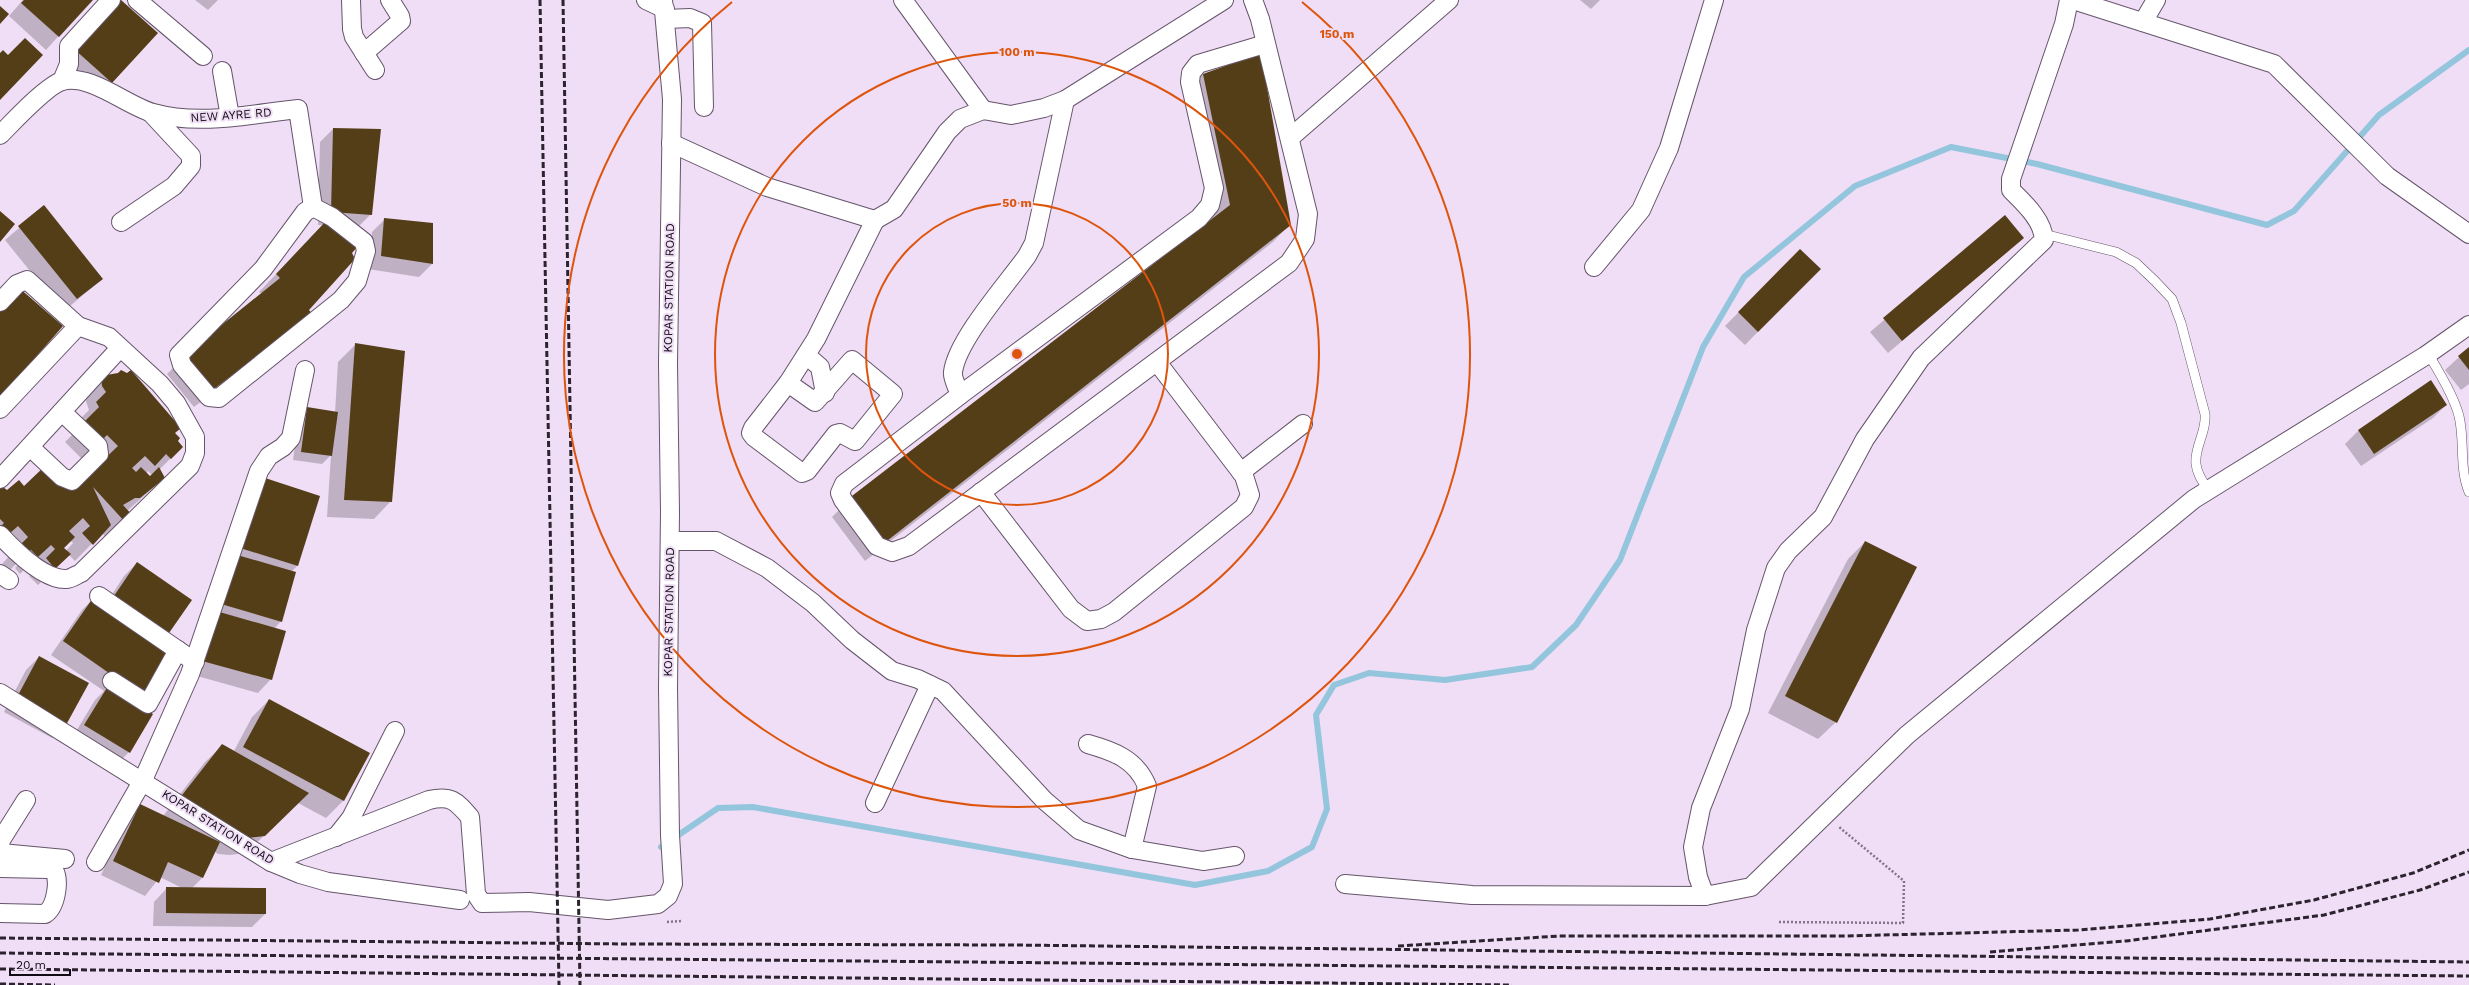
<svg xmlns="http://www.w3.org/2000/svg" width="2469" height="985" viewBox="0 0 2469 985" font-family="'Work Sans',sans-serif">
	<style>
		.shadow { fill: #0003; fill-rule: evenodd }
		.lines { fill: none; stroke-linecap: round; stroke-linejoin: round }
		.stream { stroke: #93c5dc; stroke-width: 6 }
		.building { fill: #543e18 }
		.lane-casing { stroke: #65556a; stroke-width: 10 }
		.street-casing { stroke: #65556a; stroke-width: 20 }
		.path { stroke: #817585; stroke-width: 2.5; stroke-dasharray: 2 2; stroke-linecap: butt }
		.lane { stroke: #fff; stroke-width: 9 }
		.street { stroke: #fff; stroke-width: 18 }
		.rail { stroke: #2b232d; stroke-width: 3; stroke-dasharray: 6 3; stroke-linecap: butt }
		.ring { fill: none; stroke: #dd550c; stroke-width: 2 }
		.labels { text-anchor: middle; stroke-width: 4; stroke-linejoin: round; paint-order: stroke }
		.street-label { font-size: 12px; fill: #110b13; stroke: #f0ddf6 }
		.centre { fill: #dd550c; stroke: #f0ddf6; stroke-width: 2 }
		.ring-label { font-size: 12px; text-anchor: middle; font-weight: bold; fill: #dd550c; stroke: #f0ddf6; stroke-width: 4; stroke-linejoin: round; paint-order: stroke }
	</style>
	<rect width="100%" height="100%" fill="#f0ddf6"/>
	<g class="shadow">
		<polygon points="23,0 91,0 46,50 9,16"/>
		<polygon points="120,0 156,33 98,96 61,61"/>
		<polygon points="195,0 218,0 208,10"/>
		<polygon points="1580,0 1600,0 1591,9"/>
		<polygon points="1203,74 1290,224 1273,242 865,561 832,517 849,500 1212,220 1186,92"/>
		<polygon points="333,129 371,214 358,227 294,332 194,407 167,374 184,357 262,294 259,292 323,225 318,225 320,142"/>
		<polygon points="44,207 102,279 63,312 5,240"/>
		<polygon points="2005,217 2023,238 1888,353 1870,332"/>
		<polygon points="385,219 432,264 419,277 368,269 372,232"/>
		<polygon points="1800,250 1819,269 1745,345 1725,326"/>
		<polygon points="356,344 391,501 374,519 327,517 331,455 322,464 293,460 299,417 307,408 335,413 338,362"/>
		<polygon points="2469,348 2469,384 2461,390 2445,370"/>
		<path d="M101 377 174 434 176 441 182 447 159 470 164 478 127 511 132 516 108 540 102 533 75 561 69 555 38 585 29 576 38 567 33 561 20 574 15 568 31 551 30 550 9 571 2 564 11 554 0 543V487L7 492 24 487 71 492 101 464 82 459 65 442 83 424 79 420 89 410 84 395ZM148 471 152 475 150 478 146 474ZM71 541 73 543 66 551 63 548Z"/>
		<polygon points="2431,382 2446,405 2433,418 2361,466 2345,444 2358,431"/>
		<polygon points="249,491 319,496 297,566 292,571 281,621 274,629 271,679 258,693 190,674"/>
		<polygon points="1865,542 1836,722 1818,739 1768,713 1848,559"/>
		<polygon points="137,563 191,600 159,641 133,703 152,714 129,752 116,765 72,738 95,700 104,691 51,655 82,610 95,597 106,604 124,576"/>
		<polygon points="39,657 65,725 52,738 4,712 26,670"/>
		<polygon points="269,700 344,800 326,818 298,803 246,853 230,855 218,854 214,851 202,878 191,889 265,914 252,927 153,926 154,902 167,888 184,889 160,877 145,896 101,875 127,819 140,806 163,816 205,762 223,745 234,751 252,717"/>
	</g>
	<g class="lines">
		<polyline class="stream" points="661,847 718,808 753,807 1195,885 1268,871 1312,847 1327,809 1316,715 1334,685 1369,673 1445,680 1532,667 1576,625 1620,560 1703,347 1744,277 1855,186 1951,147 2037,164 2267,225 2294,211 2379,115 2469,50"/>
	</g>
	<g class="building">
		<polygon points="24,0 93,0 59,37 21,3"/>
		<polygon points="117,0 121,0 158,33 112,83 73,48"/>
		<polygon points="0,6 9,14 0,24"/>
		<polygon points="25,38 43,55 0,100 0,53 3,50 8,55"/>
		<polygon points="1261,53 1291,225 883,544 848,499 1230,205 1203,74"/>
		<polygon points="333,128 381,129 372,215 331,212"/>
		<polygon points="44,205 103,279 77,299 18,226"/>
		<polygon points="0,211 15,224 0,242"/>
		<polygon points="2005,215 2024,238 1902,341 1883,318"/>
		<polygon points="384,218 433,223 433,264 381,256"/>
		<polygon points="327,220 359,245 352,253 355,259 309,310 313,315 211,391 183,356 280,278 276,274"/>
		<polygon points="1800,249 1821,269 1758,332 1738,312"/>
		<polygon points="18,287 63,326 0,398 0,308"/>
		<polygon points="355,343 405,351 392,502 344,500"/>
		<polygon points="2469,347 2469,370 2458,356"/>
		<polygon points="121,370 127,373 131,370 181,428 175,433 180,438 178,441 183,447 171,459 166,454 155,466 145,456 132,468 136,472 141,467 150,476 159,467 165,478 140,498 135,498 123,505 133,516 126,523 93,487 111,525 93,545 82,533 90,526 83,518 69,531 75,537 64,548 71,554 55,569 46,558 55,549 51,545 38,557 31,550 27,554 19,546 28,537 18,526 9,534 1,526 4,523 0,519 0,485 7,490 19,480 24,486 46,465 71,491 118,446 107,435 100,442 82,424 99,407 96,402 106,392 102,386 101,376 118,373"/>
		<polygon points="2431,380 2447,405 2374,454 2358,430"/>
		<polygon points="307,407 338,412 332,456 301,452"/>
		<polygon points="262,477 320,496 298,566 240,548"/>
		<polygon points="1865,541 1917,567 1837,723 1785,696"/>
		<polygon points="234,554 296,572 282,622 221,604"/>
		<polygon points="137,562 192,600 169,633 114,596"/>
		<polygon points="95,595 174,650 142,696 63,641"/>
		<polygon points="216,611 286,631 272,680 202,661"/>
		<polygon points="39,656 89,683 66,725 16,699"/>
		<polygon points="108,686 153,714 130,753 84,725"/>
		<polygon points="269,699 370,753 344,801 243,747"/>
		<polygon points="222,744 309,793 265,836 248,838 179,799"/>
		<polygon points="140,804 220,842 203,878 168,862 159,883 113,861"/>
		<polygon points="166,887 266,888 266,914 166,913"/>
	</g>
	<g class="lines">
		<g class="lane-casing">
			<g id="lane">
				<path d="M2044 234 2116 252 2136 263 2155 281 2172 299 2181 323 2205 414C2207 432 2194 447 2196 464 2197 474 2203 482 2208 490"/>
				<path d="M2428 353C2439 373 2453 394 2459 416 2465 441 2459 468 2469 492"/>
			</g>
		</g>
		<g class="street-casing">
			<g id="street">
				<polyline points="137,0 203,56"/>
				<polyline points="351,0 352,29 354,37 375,70"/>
				<polyline points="646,0 665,9"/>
				<polyline points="903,0 983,110"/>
				<path d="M2069 0 2064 24 2011 179V190C2024 203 2043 220 2044 240L1921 358 1865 439 1823 517 1788 551 1776 568 1756 630 1740 709 1701 808 1693 847 1698 877 1705 896 1751 887 1907 735 2194 499 2425 356 2469 325"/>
				<polyline points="2073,0 2274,64 2387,176 2469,234"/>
				<polyline points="666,19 690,18 702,23 704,107"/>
				<polyline points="2143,22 2156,0"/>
				<polyline points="364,53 401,21 400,16 390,0"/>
				<polyline points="222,71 230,117"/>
				<polyline points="62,81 69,64 69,46 111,0"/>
				<path d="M1065 100 1034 243 1027 256C1007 284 957 340 953 372 952 379 958 388 960 395L844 484 840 493 843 500 877 546 892 552 909 546 1289 263 1305 239 1308 214 1260 19 1253 0"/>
				<path d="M0 135C13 122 46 86 62 81 90 73 127 106 153 113 200 126 251 114 298 109L313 207"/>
				<polyline points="1291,137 1449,0"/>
				<polyline points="671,143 767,187 875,220 894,209 947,132 960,119 983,110 1011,115 1044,108 1065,100 1224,0"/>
				<polygon points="313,207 332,217 364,242 366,251 357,281 341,300 219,398 209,397 182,365 179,355 263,269 305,212"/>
				<polyline points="121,222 174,186 191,166 191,156 151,113"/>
				<polyline points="1594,267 1641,210 1669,148 1714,0"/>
				<path d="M0 302 17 284 27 280 78 326 109 337 160 384 176 403 195 437V453L190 466 81 573C76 575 71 579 66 579 44 580 14 550 0 535"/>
				<polyline points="806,355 820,367 825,393"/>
				<polygon points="852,360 893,394 855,441 840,433 836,434 807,471 802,473 754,437 751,433 753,428 788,383 815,402"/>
				<polyline points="788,383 816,339 875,220"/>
				<polyline points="960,395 1199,218 1210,205 1214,188 1190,82 1191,73 1198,64 1265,44"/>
				<polyline points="0,409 78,326"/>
				<polyline points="30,447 62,477 72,481 99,454 98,446 62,412"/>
				<polyline points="1241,472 1303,424"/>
				<polyline points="0,479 120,348"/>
				<polyline points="981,492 1071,609 1087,621 1101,619 1114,612 1244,507 1250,495 1244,476 1157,362"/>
				<polyline points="670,541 716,541 767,568 813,603 852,640 892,671 918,679 943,691 1044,800 1079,830 1132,849 1203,861 1235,856"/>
				<polyline points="0,574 9,580"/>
				<polyline points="99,596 195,662"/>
				<polyline points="112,681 148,704 178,650"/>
				<polyline points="0,693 271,862 300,874 328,882 460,900"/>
				<path d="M1088 744C1113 751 1136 759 1147 786L1132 849"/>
				<polyline points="875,803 930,685"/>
				<polyline points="336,837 351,818 395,731"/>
				<polyline points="0,846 1,853 65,859"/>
				<polyline points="0,846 1,840 26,800"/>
				<polyline points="96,862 143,780 190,674 259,471 269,456 283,447 291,438 305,370"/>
				<path d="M271 862 429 800C451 795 456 801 470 817L476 894 482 903 529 902 608 910 658 904 668 896 673 884 670 835 668 688 670 512 668 363 672 99 663 0"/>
				<path d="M0 868 48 869 54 870C60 881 56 907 45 914L0 913"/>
				<polyline points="1345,884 1472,895 1705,896"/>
			</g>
		</g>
		<g class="path">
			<polyline points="667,922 682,921"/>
			<polyline points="1779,922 1903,923 1904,881 1839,827"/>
		</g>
		<use href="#lane" class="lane"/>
		<use href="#street" class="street"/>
		<g class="rail">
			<polyline points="540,0 559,985"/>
			<polyline points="563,0 580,985"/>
			<polyline points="0,938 630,944 1015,945 2469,962"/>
			<polyline points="1398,946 1559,936 1846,936 2078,930 2210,919 2314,900 2413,873 2469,850"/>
			<polyline points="1990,952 2126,941 2324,915 2420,890 2469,872"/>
			<polyline points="0,953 2469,976"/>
			<polyline points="0,969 1512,985"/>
			<polyline points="0,984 55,985"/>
		</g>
	</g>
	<g class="ring">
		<circle cx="1017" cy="354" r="151"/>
		<circle cx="1017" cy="354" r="302"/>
		<path d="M1302 2A453 453 0 1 1 732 2"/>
	</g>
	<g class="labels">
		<g class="street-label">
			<text transform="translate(231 115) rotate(-4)" y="4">NEW AYRE RD</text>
			<text transform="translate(669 288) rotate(-89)" y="4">KOPAR STATION ROAD</text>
			<text transform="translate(669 612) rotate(-89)" y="4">KOPAR STATION ROAD</text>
			<text transform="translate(218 827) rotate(32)" y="4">KOPAR STATION ROAD</text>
		</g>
	</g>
	<circle cx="1017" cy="354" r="6" class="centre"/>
	<g class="ring-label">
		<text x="1337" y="38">150 m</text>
		<text x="1017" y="56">100 m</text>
		<text x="1017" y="207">50 m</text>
	</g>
	<path d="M10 969v6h60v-6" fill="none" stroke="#110b13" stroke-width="2"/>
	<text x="16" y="969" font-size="12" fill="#110b13" stroke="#f0ddf6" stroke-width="3" paint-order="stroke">20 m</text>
</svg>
